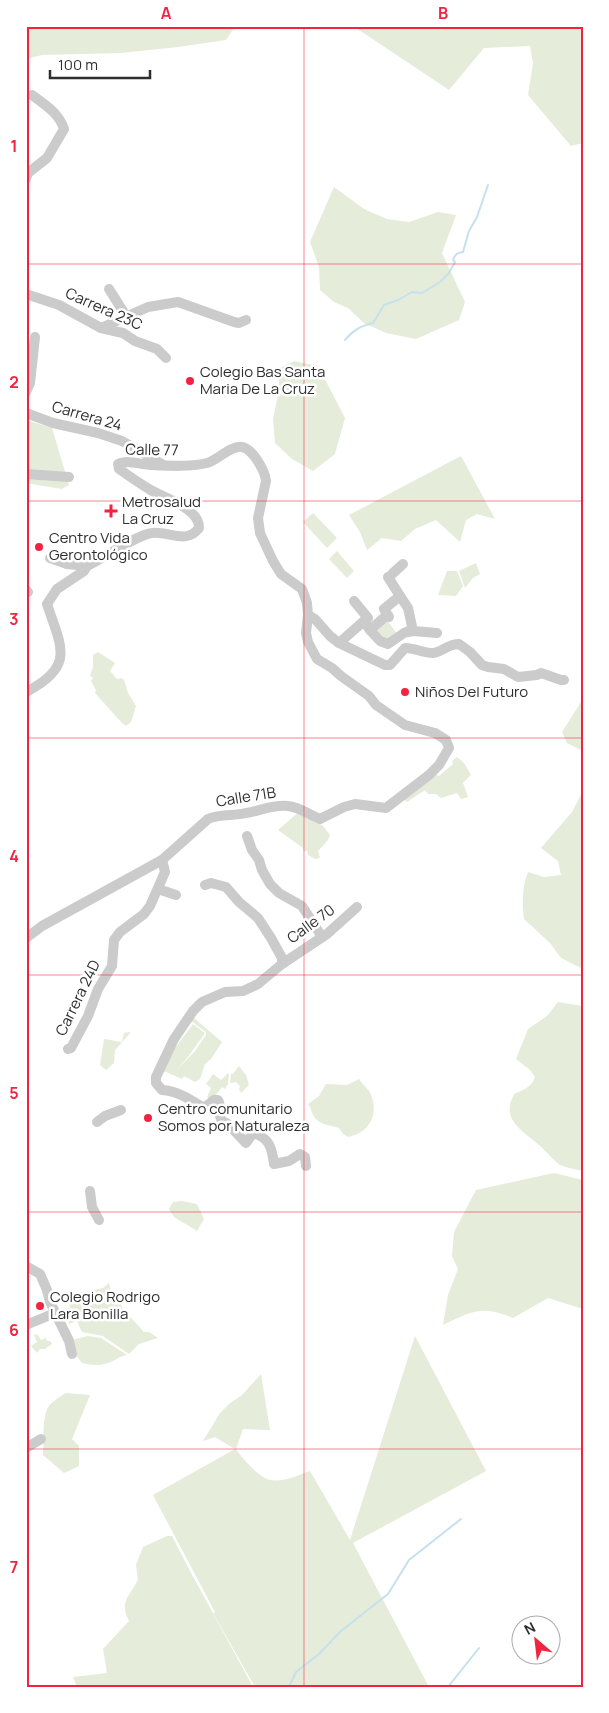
<svg xmlns="http://www.w3.org/2000/svg" width="609" height="1713" viewBox="0 0 609 1713" font-family="Manrope,sans-serif">
	<style>
		.green { fill: #e5ecda }
		.lines { fill: none; stroke-linecap: round; stroke-linejoin: round }
		.stream { stroke: #c5e1ee; stroke-width: 2 }
		.minor { stroke: #cbcbcb; stroke-width: 10 }
		.grid { fill: none; stroke: #f22340; stroke-width: 1; stroke-opacity: 0.55 }
		.poi-dot { fill: #f22340; stroke: #fff; stroke-width: 2 }
		.labels { text-anchor: middle; stroke-width: 5; stroke-linejoin: round; paint-order: stroke }
		.street-label { font-size: 15px; fill: #2e2e2e; stroke: #fff }
		.poi-label { font-size: 15px; fill: #2e2e2e; stroke: #fff; text-anchor: start }
		.neatline { fill: none; stroke: #f22340; stroke-width: 2 }
		.grid-label { font-size: 16px; text-anchor: middle; font-weight: bold; fill: #f22340 }
	</style>
	<rect width="100%" height="100%" fill="#fff"/>
	<g class="green">
		<polygon points="26,26 235,26 226,40 178,47 121,53 42,55 26,59"/>
		<polygon points="353,26 583,26 583,143 571,146 528,95 533,63 530,46 484,48 449,90"/>
		<polygon points="334,187 364,209 387,219 409,222 438,212 456,215 442,253 465,302 459,320 416,339 386,333 364,323 348,308 334,302 320,290 319,267 310,242"/>
		<polygon points="294,361 318,366 345,418 335,454 313,471 292,459 275,443 273,419 278,395 280,368"/>
		<polygon points="26,420 52,428 69,485 62,489 26,483"/>
		<polygon points="461,456 495,519 477,514 466,520 460,542 436,520 415,529 401,541 382,538 367,550 360,532 349,515"/>
		<polygon points="313,513 337,538 327,548 303,522"/>
		<polygon points="337,551 354,571 347,578 329,559"/>
		<polygon points="476,563 480,574 473,578 465,588 459,571"/>
		<polygon points="447,571 457,571 463,586 456,596 438,595"/>
		<polygon points="386,619 398,635 387,642 375,628"/>
		<polygon points="98,652 115,663 110,671 117,679 121,678 124,680 128,693 136,706 131,722 126,726 121,722 95,693 96,690 91,681 93,678 90,675 93,667 93,655"/>
		<polygon points="583,699 583,751 567,743 562,732"/>
		<polygon points="457,757 464,763 471,775 463,783 468,797 461,799 457,793 441,798 436,794 428,794 425,790 407,802 399,795 435,774 439,776 453,764 452,761"/>
		<path d="M583 791V969L561 958 550 943 524 919C522 903 522 887 528 872L544 877 561 875 558 861 541 848 572 812Z"/>
		<polygon points="300,811 323,826 330,835 328,840 318,851 320,858 315,859 308,855 307,851 303,851 303,848 278,830"/>
		<path d="M558 1002 583 1006V1171C576 1169 567 1168 560 1165 555 1162 545 1150 540 1146 523 1130 500 1121 514 1094 523 1090 532 1087 535 1077L530 1070 516 1059 528 1029 547 1016Z"/>
		<polygon points="194,1018 222,1042 211,1059 205,1064 200,1079 195,1082 184,1076 182,1079 161,1070 172,1052 193,1024 205,1033 188,1057 176,1071 195,1051 206,1035 206,1032 191,1021"/>
		<polygon points="131,1032 115,1050 114,1063 106,1070 100,1065 104,1039 122,1042 124,1033"/>
		<polygon points="239,1066 246,1075 249,1085 241,1093 239,1089 240,1086 236,1082 230,1083 231,1073 233,1074"/>
		<polygon points="228,1073 229,1075 228,1084 225,1089 222,1087 215,1096 209,1098 207,1097 211,1088 206,1084 213,1074 221,1080"/>
		<path d="M359 1079C362 1084 369 1089 371 1095 379 1115 369 1133 348 1137L343 1134 339 1128C330 1125 318 1125 313 1115 311 1111 311 1108 308 1104L319 1096 326 1084 347 1085Z"/>
		<path d="M554 1173 583 1180V1309L548 1298 513 1318C481 1305 473 1311 443 1325L448 1295 458 1269 452 1256 454 1232 476 1190Z"/>
		<polygon points="182,1201 197,1204 204,1219 197,1231 174,1217 169,1209 173,1202"/>
		<polygon points="109,1283 111,1291 117,1296 123,1309 144,1332 149,1332 158,1338 139,1344 129,1354 103,1336 82,1332 77,1321 69,1324 65,1310 70,1307 66,1296 103,1288"/>
		<polygon points="37,1334 41,1340 46,1338 47,1341 50,1341 52,1344 45,1349 40,1349 37,1353 31,1346 37,1342 34,1335"/>
		<path d="M88 1336 101 1338 127 1355C122 1356 120 1357 115 1360 104 1366 94 1366 82 1363L75 1354 72 1340Z"/>
		<path d="M415 1336 486 1471 353 1543 429 1687H255L213 1613 215 1612 153 1495 235 1449 215 1437 203 1441 220 1413 229 1404 242 1395 261 1374 270 1430 243 1429 236 1449C241 1457 258 1476 267 1479 281 1484 298 1475 310 1471L350 1540Z"/>
		<path d="M66 1393 90 1395 72 1439 79 1446V1466L64 1473 43 1455C44 1441 42 1422 47 1409 51 1402 59 1397 66 1393Z"/>
		<path d="M167 1536H172L190 1571 253 1687H77L73 1677 107 1673 103 1649 129 1621C119 1602 129 1597 138 1580L136 1565 143 1547Z"/>
	</g>
	<g class="lines">
		<g class="stream">
			<path d="M345 340C353 330 361 326 373 323L384 305 398 300 412 292 422 293 440 282 449 273 455 262 453 260C455 254 457 253 463 252L469 231 477 217 488 185"/>
			<polyline points="289,1687 296,1672 319,1654 341,1631 388,1594 409,1560 461,1519"/>
			<polyline points="448,1687 479,1648"/>
		</g>
		<g class="minor">
			<path d="M26 179 28 173 47 158 64 129C59 113 44 104 32 95"/>
			<polyline points="109,289 126,316"/>
			<polyline points="26,294 59,305 101,328 123,333 135,341 157,349 166,358"/>
			<polyline points="101,328 148,307 178,302 234,322 239,323 246,320"/>
			<polyline points="26,392 30,383 35,337"/>
			<polyline points="26,413 53,423 98,433 122,441 162,464"/>
			<polyline points="26,474 69,477"/>
			<polyline points="56,560 50,558 67,564 87,566"/>
			<polyline points="392,574 403,564"/>
			<polyline points="388,577 400,596"/>
			<polyline points="26,590 28,592"/>
			<polyline points="354,601 368,618 364,621"/>
			<path d="M308 615 315 619 330 636 339 643 385 665H390L405 648C415 648 423 653 433 653 442 652 448 644 459 644L470 652 482 665 488 667 504 669 518 677 537 675 541 673 561 680H564"/>
			<polyline points="387,615 370,630 380,641 388,644 404,633 409,631"/>
			<polyline points="389,617 384,609 400,596 408,608 413,631"/>
			<polyline points="408,632 413,631 437,633"/>
			<polyline points="339,643 364,621 370,630"/>
			<path d="M26 692C76 666 61 647 47 604L57 589 84 571 87 566C103 559 138 534 152 533 169 531 186 545 199 528 200 508 163 498 149 489 139 483 129 476 119 469L118 464C127 459 142 465 152 465 170 466 190 467 207 463 218 460 231 445 242 447 253 449 265 471 266 481L258 518 260 533 273 561 281 574 302 589 307 603 308 615 306 633 308 642 317 659 332 668 341 676 369 696 376 705 405 725 435 733 446 740 449 748 439 765 429 775 386 808 355 804 344 807 320 819C309 815 300 807 288 806 273 804 260 811 246 813 234 816 218 814 208 819L162 860 42 926 26 938"/>
			<polyline points="247,836 252,850 259,860 262,870 270,884 279,893 302,906 322,937"/>
			<polyline points="205,885 211,883 226,887 239,902 258,918 271,938 282,958 282,964"/>
			<polyline points="158,889 176,895"/>
			<polyline points="68,1049 71,1048 88,1016 98,989 112,966 114,940 120,932 144,914 150,906 165,872 162,860"/>
			<polyline points="97,1122 105,1116 121,1110"/>
			<path d="M306 1166 305 1157 300 1154 289 1161 274 1164C272 1148 269 1137 253 1133L246 1143 228 1124 222 1121C217 1114 222 1107 218 1100H214L204 1108C191 1100 178 1091 162 1090L156 1083V1077L174 1039 193 1011 202 1002 225 992 243 991 258 984 282 964 327 934 357 907"/>
			<polyline points="90,1191 92,1207 99,1220"/>
			<polyline points="26,1266 40,1274 47,1290 50,1302 69,1341 72,1354"/>
			<polyline points="26,1325 55,1313"/>
			<polyline points="26,1448 41,1439"/>
		</g>
	</g>
	<path class="grid" d="M304 26V1687M26 264H583M26 501H583M26 738H583M26 975H583M26 1212H583M26 1449H583"/>
	<g class="poi-dot">
		<circle cx="190" cy="381" r="5"/>
		<path d="M108.5 503.5h5v5h5v5h-5v5h-5v-5h-5v-5h5z"/>
		<circle cx="39" cy="547" r="5"/>
		<circle cx="405" cy="692" r="5"/>
		<circle cx="148" cy="1118" r="5"/>
		<circle cx="40" cy="1306" r="5"/>
	</g>
	<g class="labels">
		<g class="street-label">
			<text transform="translate(104 309) rotate(24)" y="5">Carrera 23C</text>
			<text transform="translate(87 416) rotate(16)" y="5">Carrera 24</text>
			<text transform="translate(152 450) rotate(1)" y="5">Calle 77</text>
			<text transform="translate(246 797) rotate(-9)" y="5">Calle 71B</text>
			<text transform="translate(311 924) rotate(-36)" y="5">Calle 70</text>
			<text transform="translate(78 998) rotate(-64)" y="5">Carrera 24D</text>
		</g>
		<g class="poi-label">
			<text x="200" y="377">Colegio Bas Santa<tspan x="200" dy="17">Maria De La Cruz</tspan></text>
			<text x="122" y="507">Metrosalud<tspan x="122" dy="17">La Cruz</tspan></text>
			<text x="49" y="543">Centro Vida<tspan x="49" dy="17">Gerontológico</tspan></text>
			<text x="415" y="697">Niños Del Futuro</text>
			<text x="158" y="1114">Centro comunitario<tspan x="158" dy="17">Somos por Naturaleza</tspan></text>
			<text x="50" y="1302">Colegio Rodrigo<tspan x="50" dy="17">Lara Bonilla</tspan></text>
		</g>
	</g>
	<rect width="609" height="1713" fill="none" stroke="#ffffff" stroke-width="55"/>
	<g transform="translate(536 1640) rotate(332)"><circle r="24" fill="#ffffff" stroke="#ababab"/>
	<path d="M0-4L9 19L0 12L-9 19Z" fill="#f22340"/>
	<text y="-8" font-size="14" font-weight="bold" text-anchor="middle" fill="#2e2e2e">N</text>
	</g>
	<path d="M50 70v8h100v-8" fill="none" stroke="#2e2e2e" stroke-width="2.5"/>
	<text x="58" y="70" font-size="15" fill="#2e2e2e" stroke="#ffffff" stroke-width="4" paint-order="stroke">100 m</text>
	<rect x="28" y="28" width="554" height="1658" class="neatline"/>
	<g class="grid-label">
		<text x="166" y="19">A</text>
		<text x="443" y="19">B</text>
		<text x="14" y="152">1</text>
		<text x="14" y="388">2</text>
		<text x="14" y="625">3</text>
		<text x="14" y="862">4</text>
		<text x="14" y="1099">5</text>
		<text x="14" y="1336">6</text>
		<text x="14" y="1573">7</text>
	</g>
</svg>
